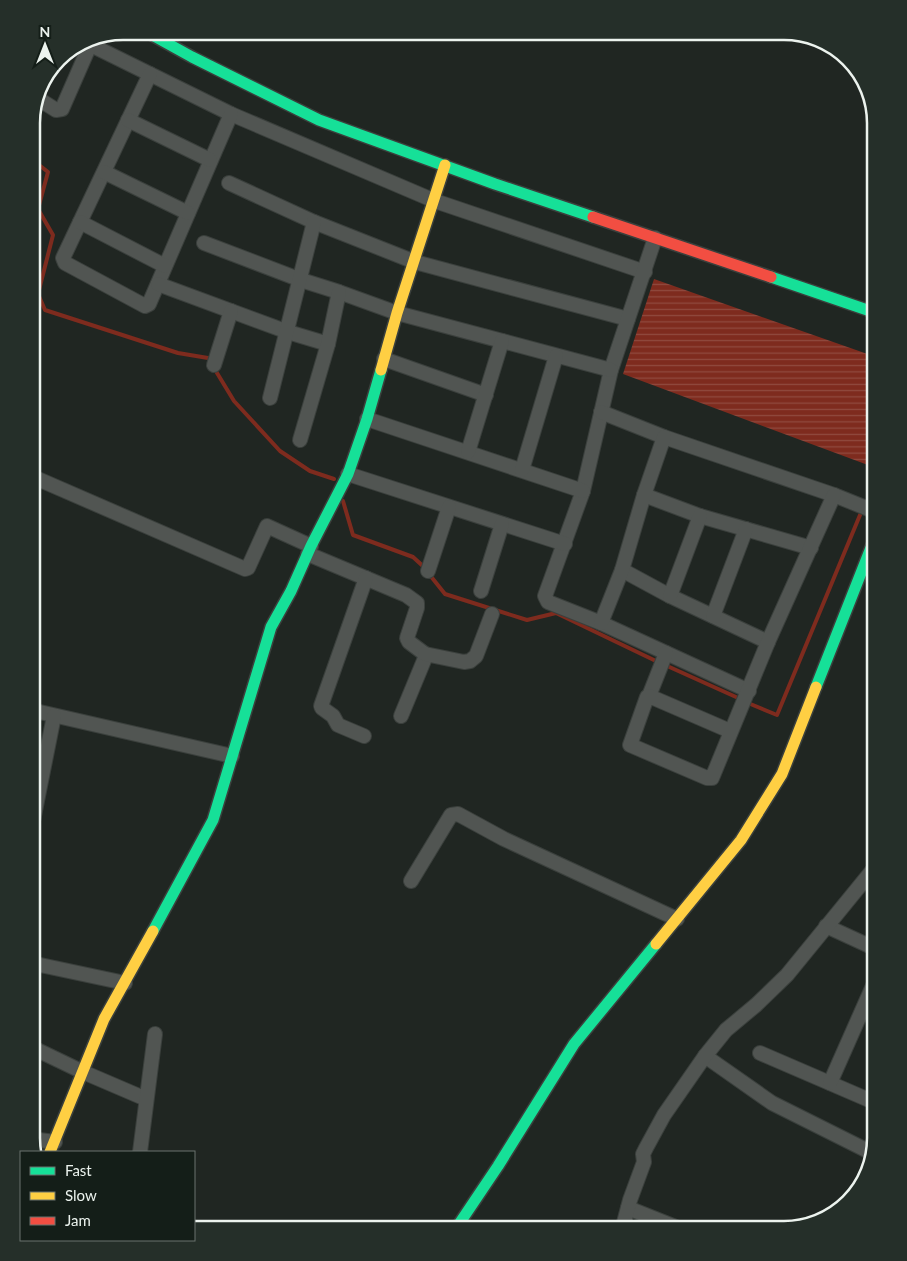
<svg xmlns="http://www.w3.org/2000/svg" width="907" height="1261" viewBox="0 0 907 1261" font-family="Lato,sans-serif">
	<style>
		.water { fill: url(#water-rules) }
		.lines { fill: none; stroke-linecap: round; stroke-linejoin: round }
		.stream { stroke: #7e2b1e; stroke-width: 4 }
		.street-casing { stroke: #3b403d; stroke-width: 16 }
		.fast-casing { stroke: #3b403d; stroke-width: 14 }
		.slow-casing { stroke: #3b403d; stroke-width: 14 }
		.jam-casing { stroke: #3b403d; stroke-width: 14 }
		.street { stroke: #515552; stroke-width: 14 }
		.fast { stroke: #16e098; stroke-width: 11 }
		.slow { stroke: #ffcf43; stroke-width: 11 }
		.jam { stroke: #f24e42; stroke-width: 11 }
		.rim { fill: none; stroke: #ecf3ee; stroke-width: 2.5 }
	</style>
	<defs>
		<pattern id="water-rules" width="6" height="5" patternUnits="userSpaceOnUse" patternTransform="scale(1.25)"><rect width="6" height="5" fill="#7e2b1e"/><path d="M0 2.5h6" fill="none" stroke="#904a3f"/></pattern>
	</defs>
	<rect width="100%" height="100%" fill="#202622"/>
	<polygon class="water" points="654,279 876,357 876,468 623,374"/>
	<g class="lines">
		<g class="stream">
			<polyline points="31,127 35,129 33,141 34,161 48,172 38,209 53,235 38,294 45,310 178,353 208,358 211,362"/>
			<polyline points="214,368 234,401 280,451 310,471 334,479"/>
			<polyline points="872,499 876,488"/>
			<polyline points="343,501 353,535 413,557 425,568"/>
			<polyline points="429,574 445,594 527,620 556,613 658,662"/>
			<polyline points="665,665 736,697"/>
			<polyline points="748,703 777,715 860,515"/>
		</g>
		<g class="street-casing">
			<g id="street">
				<polyline points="89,44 231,114 435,201 645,272"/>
				<polyline points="150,74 63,258 65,263 145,306 149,304 231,114"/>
				<polyline points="37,98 56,110 62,109 90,45"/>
				<polyline points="128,120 210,160"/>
				<polyline points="104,172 188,213"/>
				<polyline points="229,183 314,222 415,262 628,319"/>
				<polyline points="80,222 165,266"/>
				<polyline points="655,238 611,370 583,491 545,596 548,602 601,623 749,691"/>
				<polyline points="204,243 301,280 339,292 397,313 611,370"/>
				<polyline points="158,284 288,332 328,344"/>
				<polyline points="384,359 486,395"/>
				<polyline points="214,365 231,311"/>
				<polyline points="270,398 314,222"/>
				<polyline points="601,412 664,437 834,495 876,512"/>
				<polyline points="367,419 583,491"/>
				<polyline points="300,440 328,344 339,292"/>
				<polyline points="468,452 502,341"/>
				<polyline points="522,470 556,356"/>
				<polyline points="348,474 565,544"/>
				<polyline points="31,476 245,569 248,568 267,526 311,546"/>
				<polyline points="644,495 700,516 811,548"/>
				<polyline points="308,554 406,595 417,603 417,608 407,638 409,642 425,654 425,658 401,716"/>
				<polyline points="622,570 670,596 768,642"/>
				<polyline points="428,571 449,507"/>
				<polyline points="481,591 502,524"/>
				<polyline points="670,596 700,516"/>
				<polyline points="713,616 746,529"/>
				<polyline points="601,623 622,570 644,495 664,437"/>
				<polyline points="425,654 464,662 470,661 476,656 492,614"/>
				<polyline points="649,696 666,653"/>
				<polyline points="31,710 232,756"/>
				<polyline points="730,731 649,696 647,697 630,745 707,778 712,778 768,642 834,495"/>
				<polyline points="364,736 338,725 333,716 322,708 321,706 366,578"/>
				<polyline points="31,831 54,716"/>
				<polyline points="411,881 451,815 458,814 504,839 677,919"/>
				<polyline points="826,926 876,949"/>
				<polyline points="31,963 125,983"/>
				<polyline points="31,1047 83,1072 146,1099"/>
				<polyline points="760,1053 876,1103"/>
				<polyline points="705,1056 772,1103 872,1153"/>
				<polyline points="830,1083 876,979"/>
				<polyline points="31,1139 55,1142"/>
				<polyline points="140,1152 155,1034"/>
				<polyline points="628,1208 683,1230"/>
				<polyline points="622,1230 630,1200 644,1162 643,1154 646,1148 664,1115 705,1056 726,1030 756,1005 787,975 876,866"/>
			</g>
		</g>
		<g class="fast-casing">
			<g id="fast">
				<polyline points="145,31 192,57 319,120 495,184 593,217"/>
				<polyline points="771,277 876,313"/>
				<polyline points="816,687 876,535"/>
				<polyline points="153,931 213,820 271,627 291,591 311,546 348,474 367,419 381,370"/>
				<polyline points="455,1230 498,1166 574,1044 656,944"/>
			</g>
		</g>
		<g class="slow-casing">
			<g id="slow">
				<polyline points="381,370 397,313 445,165"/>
				<polyline points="656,944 741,840 782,774 816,687"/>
				<polyline points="50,1152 104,1019 153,931"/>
			</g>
		</g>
		<g class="jam-casing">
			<polyline id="jam" points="593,217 771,277"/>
		</g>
		<use href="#street" class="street"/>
		<use href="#fast" class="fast"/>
		<use href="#slow" class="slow"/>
		<use href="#jam" class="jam"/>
	</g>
	<path d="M0 0H907V1261H0ZM123 40H784A83 83 0 0 1 867 123V1138A83 83 0 0 1 784 1221H123A83 83 0 0 1 40 1138V123A83 83 0 0 1 123 40Z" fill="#252f29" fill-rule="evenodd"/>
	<path class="rim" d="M123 40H784A83 83 0 0 1 867 123V1138A83 83 0 0 1 784 1221H123A83 83 0 0 1 40 1138V123A83 83 0 0 1 123 40Z"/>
	<rect x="20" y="1151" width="175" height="90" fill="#141e18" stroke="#6a736e"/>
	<rect x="30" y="1167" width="25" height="8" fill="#16e098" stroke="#6a736e"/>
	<text x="65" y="1176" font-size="15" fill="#ecf3ee">Fast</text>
	<rect x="30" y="1192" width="25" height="8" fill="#ffcf43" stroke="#6a736e"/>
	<text x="65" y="1201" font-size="15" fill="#ecf3ee">Slow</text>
	<rect x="30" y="1217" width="25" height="8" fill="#f24e42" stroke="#6a736e"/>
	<text x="65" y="1226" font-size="15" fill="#ecf3ee">Jam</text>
	<g transform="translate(45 45)" stroke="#141e18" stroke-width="4" paint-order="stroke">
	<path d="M0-4L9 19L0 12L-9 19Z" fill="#ecf3ee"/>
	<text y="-8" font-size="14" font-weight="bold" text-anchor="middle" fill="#ecf3ee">N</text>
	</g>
</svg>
